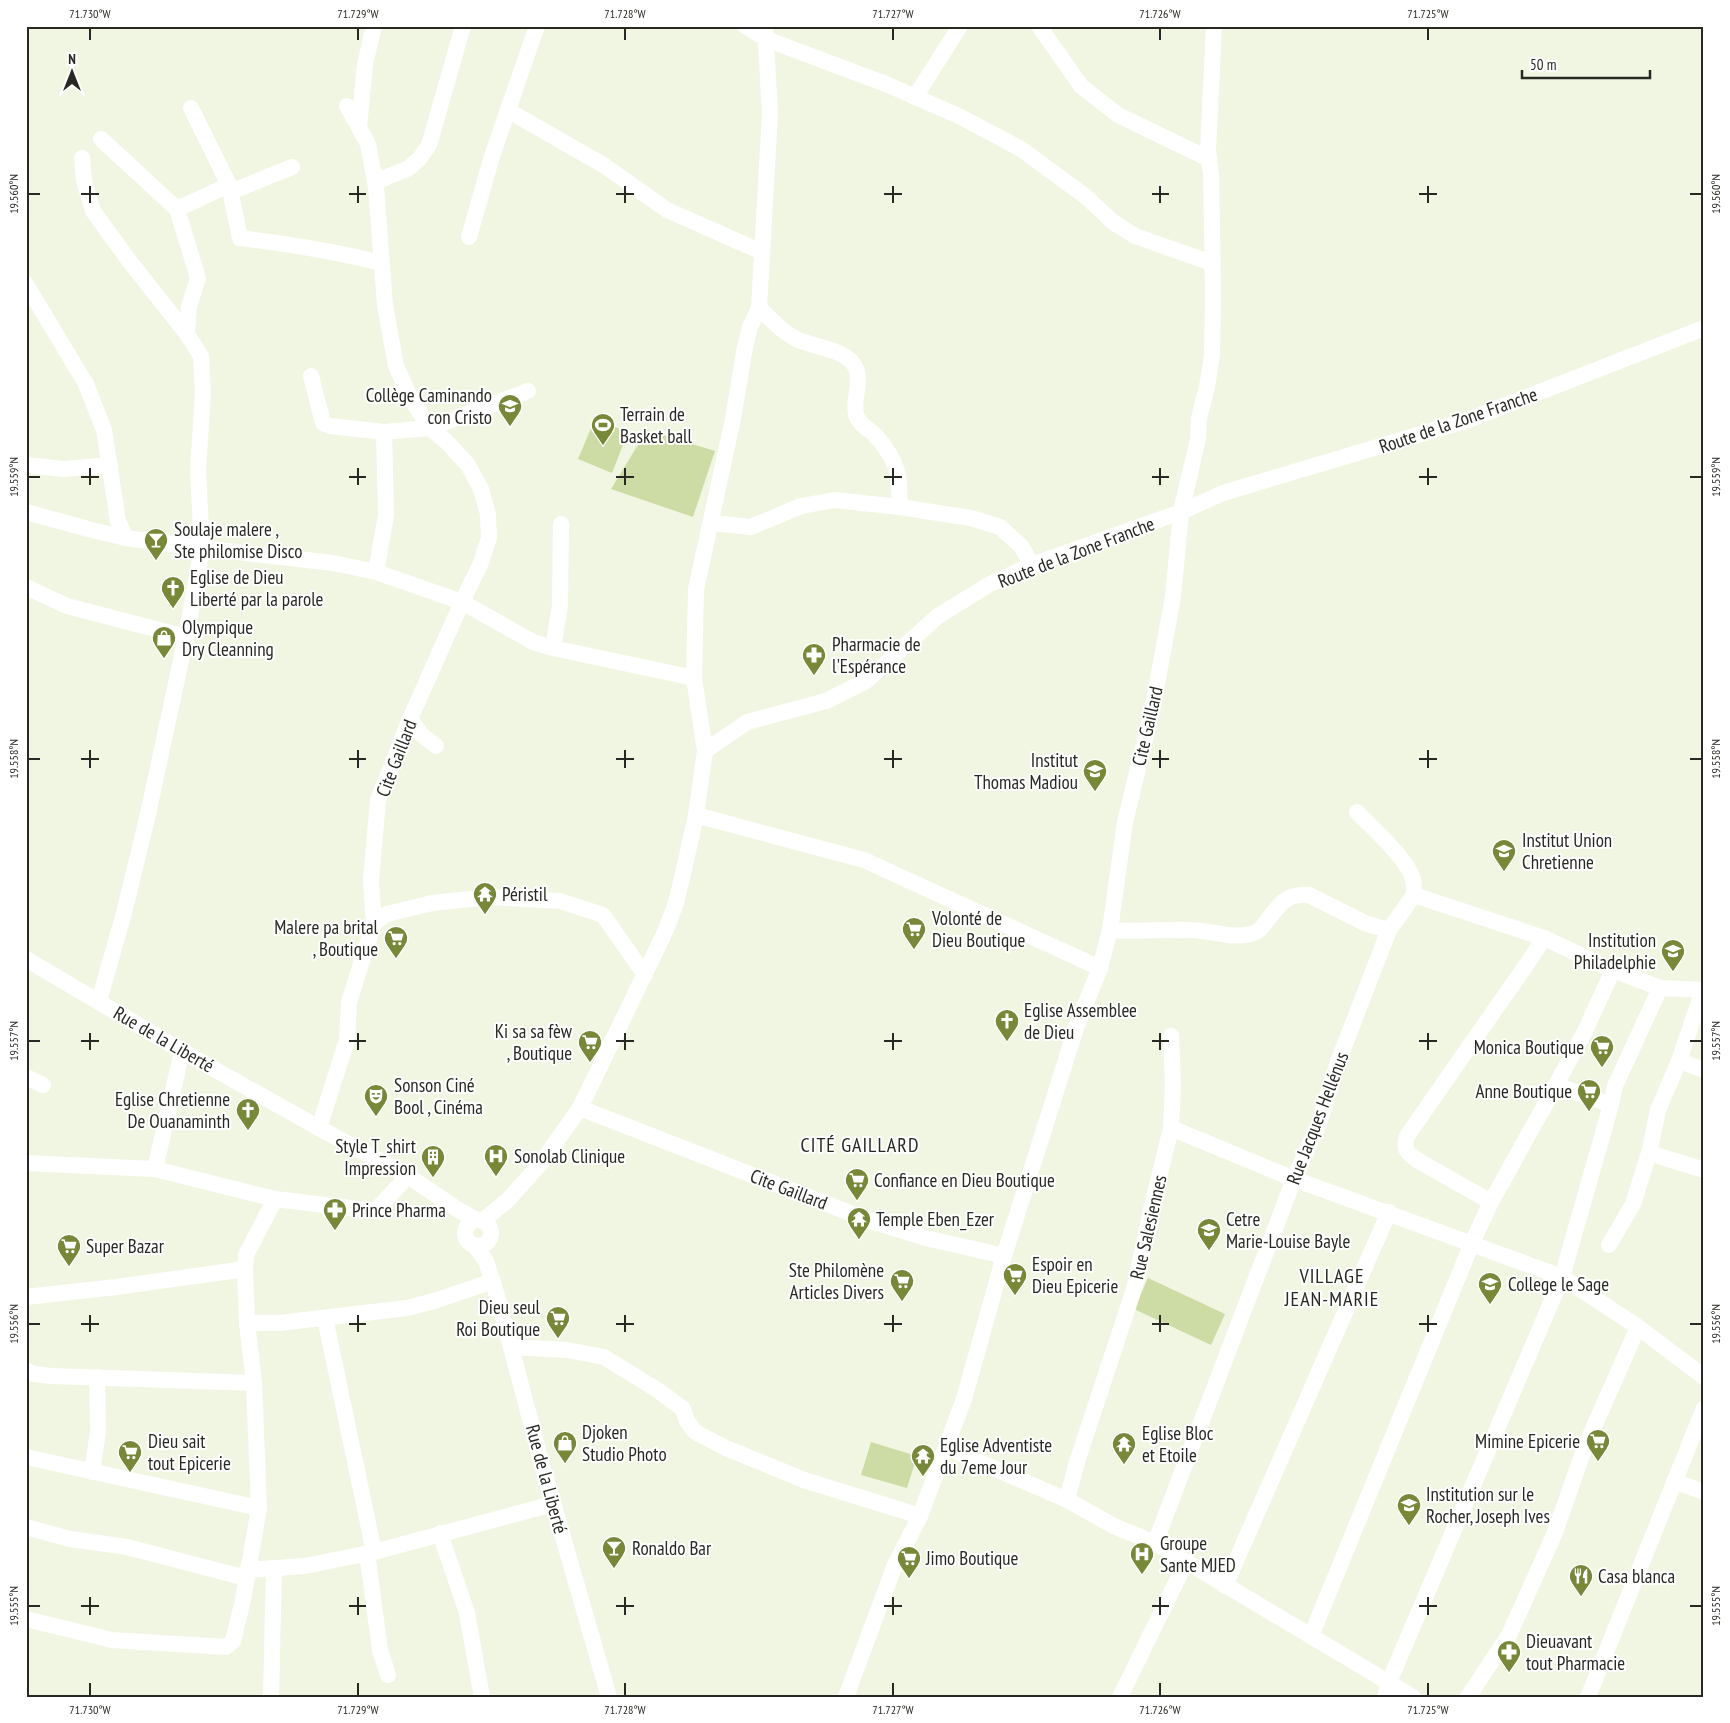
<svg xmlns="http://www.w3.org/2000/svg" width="1730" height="1723" viewBox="0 0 1730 1723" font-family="'PT Sans Narrow',sans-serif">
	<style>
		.green { fill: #cddba5 }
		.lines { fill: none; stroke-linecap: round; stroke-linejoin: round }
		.minor { stroke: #fff; stroke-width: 16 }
		.ticks { fill: none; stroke: #272922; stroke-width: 2 }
		.labels { text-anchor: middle; stroke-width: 4; stroke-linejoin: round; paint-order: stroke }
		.poi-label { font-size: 19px; fill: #272922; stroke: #fff; text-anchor: start }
		.street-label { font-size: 19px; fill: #272922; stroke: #fff }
		.neighbourhood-label { font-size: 20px; letter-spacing: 1px; fill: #272922; stroke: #fff }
		.neatline { fill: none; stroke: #272922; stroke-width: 2 }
		.ticks-label { font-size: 12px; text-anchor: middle; fill: #272922 }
	</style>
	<rect width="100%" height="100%" fill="#f0f6e2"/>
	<g class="green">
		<polygon points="595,419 628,432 612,473 578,459"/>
		<polygon points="647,430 715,451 693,517 611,489"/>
		<polygon points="1148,1278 1225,1314 1211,1345 1134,1309"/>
		<polygon points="871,1442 917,1456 907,1488 861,1475"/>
	</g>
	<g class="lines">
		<g class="minor">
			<polyline points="745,26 766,39 886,84 961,117 1021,149 1085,196 1113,222 1135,236 1212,263"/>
			<polyline points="1039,26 1081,86 1118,115 1209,159"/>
			<polyline points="915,97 960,26"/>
			<path d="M191 108 229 185 240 238C288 244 335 251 381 263"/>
			<polyline points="509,111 605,166 667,210 762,252"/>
			<polyline points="359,128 365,64 374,26"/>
			<polyline points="101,139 177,209 198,278 189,307 187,334"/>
			<polyline points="82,158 84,181 93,211 127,258 187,334 201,356 203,392 198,470 202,548 186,637 148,814 124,913 99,1001"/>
			<polyline points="375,182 409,168 420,158 429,145 463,26"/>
			<polyline points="230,192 292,167"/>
			<polyline points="177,209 229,185"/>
			<polyline points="469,237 492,156 537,26"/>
			<polyline points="26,284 86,384 104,430 118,521 126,538"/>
			<path d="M759 308C771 319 785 335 801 341 817 347 837 349 850 360 866 374 852 397 856 415 859 424 867 428 874 434 884 444 896 462 898 476 900 486 899 497 900 507"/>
			<polyline points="311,376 323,423 330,426 384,432 430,428 528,391"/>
			<polyline points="26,465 64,469 110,465"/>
			<polyline points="26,512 92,530 126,538 202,548 333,563 376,572 462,602 533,642 553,648 694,678"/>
			<polyline points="711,523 751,527 801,506 834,500 900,507 971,518 1000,527 1021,546 1032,565"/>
			<polyline points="376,572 386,515 384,432"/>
			<polyline points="26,587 67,606 186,637"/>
			<polyline points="553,648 560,605 561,524"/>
			<polyline points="410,719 422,735 436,746"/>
			<polyline points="705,751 747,722 826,701 866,681 938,616 990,584 1032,565 1181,512 1223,493 1468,420 1704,328"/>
			<path d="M1357 812C1372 828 1407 858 1413 879 1414 884 1414 890 1414 895"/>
			<polyline points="696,815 864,860 1100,968"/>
			<polyline points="1414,895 1544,938 1613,970 1660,988 1704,990"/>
			<polyline points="374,923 387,914 432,903 489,897 560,901 603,915 645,975"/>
			<path d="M1110 930C1137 932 1164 929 1191 930 1211 930 1236 941 1256 932 1261 930 1263 926 1266 922 1279 905 1286 893 1309 895L1367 924 1389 930"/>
			<polyline points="26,959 182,1051 319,1128 408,1176 457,1209 477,1220"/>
			<polyline points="1679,1061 1704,1070"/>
			<polyline points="26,1077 43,1085"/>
			<polyline points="1611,1105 1556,1085 1585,1031 1613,970"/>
			<polyline points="580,1108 868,1220 926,1238 1004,1256"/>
			<polyline points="319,1128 347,1040 349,1002 374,923 371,881 378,800 410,719 462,602 480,565 489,538 488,514 481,489 468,465 447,442 430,428 411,399 396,366 385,305 376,187 368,144 347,106"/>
			<polyline points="1171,1128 1294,1179 1562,1277 1638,1327 1704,1377"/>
			<polyline points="1649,1153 1704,1170"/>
			<polyline points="26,1163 155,1169 275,1199 375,1211 408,1176"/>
			<polyline points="155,1169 182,1051"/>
			<path d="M1491 1202 1417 1160C1407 1152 1403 1150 1407 1136L1531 958 1544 938"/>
			<circle cx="478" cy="1233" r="13"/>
			<polyline points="482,1221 507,1201 541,1163 580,1108 665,932 676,903 683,874 696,815 705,751 694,678 696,589 733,419 745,347 750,327 759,308 770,113 765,26"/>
			<polyline points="474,1245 486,1261 499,1302 540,1457 609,1697"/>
			<polyline points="1609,1245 1633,1204 1649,1153 1658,1110 1679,1061 1703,990"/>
			<polyline points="26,1297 116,1287 245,1269"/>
			<polyline points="325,1318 374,1552"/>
			<polyline points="247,1323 279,1323 407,1308 434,1301 493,1281"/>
			<polyline points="512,1347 567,1350 604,1357 659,1391 683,1409 687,1421 695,1432 726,1448 804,1480 920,1516"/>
			<polyline points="26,1370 33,1374 52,1376 254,1383"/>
			<polyline points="947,1448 1067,1500 1114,1526 1155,1543 1413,1697"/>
			<polyline points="26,1457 259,1508"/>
			<polyline points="92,1472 98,1432 97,1377"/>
			<polyline points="1674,1481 1704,1492"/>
			<polyline points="1067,1500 1077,1462 1135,1286 1151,1210 1171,1128 1173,1084 1171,1036"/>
			<polyline points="26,1527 70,1539 127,1547 246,1578"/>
			<polyline points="440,1533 467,1613 482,1697"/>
			<polyline points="1155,1543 1294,1179 1319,1123 1338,1062 1389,930 1414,895"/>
			<polyline points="367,1553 380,1650 388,1675"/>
			<polyline points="247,1570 305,1566 374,1552 553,1504"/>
			<polyline points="1225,1586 1389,1212"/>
			<polyline points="26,1619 112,1640 226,1647 233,1641 243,1600 259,1508 254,1383 247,1323 245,1269 246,1255 275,1199"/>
			<polyline points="1311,1636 1472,1243 1491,1202 1556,1085"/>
			<polyline points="271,1697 274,1568"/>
			<polyline points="846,1697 894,1567 920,1516 964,1399 1004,1256 1077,1025 1100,968 1110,930 1125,822 1152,711 1173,597 1181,512 1198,439 1199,418 1207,387 1212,355 1213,297 1212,227 1211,175 1208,150 1214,26"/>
			<polyline points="1120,1697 1186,1562"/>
			<polyline points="1385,1697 1389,1682 1562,1277 1611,1105 1615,1086 1660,988"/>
			<polyline points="1468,1697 1509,1635 1554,1535 1585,1447 1638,1327"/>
			<polyline points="1588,1697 1704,1408"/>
		</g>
	</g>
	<path class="ticks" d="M90 28V40M358 28V40M625 28V40M893 28V40M1160 28V40M1428 28V40M90 186V203M358 186V203M625 186V203M893 186V203M1160 186V203M1428 186V203M28 194H40M81 194H99M349 194H366M616 194H634M884 194H902M1152 194H1169M1419 194H1437M1690 194H1702M90 468V485M358 468V485M625 468V485M893 468V485M1160 468V485M1428 468V485M28 477H40M81 477H99M349 477H366M616 477H634M884 477H902M1152 477H1169M1419 477H1437M1690 477H1702M90 750V768M358 750V768M625 750V768M893 750V768M1160 750V768M1428 750V768M28 759H40M81 759H99M349 759H366M616 759H634M884 759H902M1152 759H1169M1419 759H1437M1690 759H1702M90 1033V1050M358 1033V1050M625 1033V1050M893 1033V1050M1160 1033V1050M1428 1033V1050M28 1041H40M81 1041H99M349 1041H366M616 1041H634M884 1041H902M1152 1041H1169M1419 1041H1437M1690 1041H1702M90 1315V1332M358 1315V1332M625 1315V1332M893 1315V1332M1160 1315V1332M1428 1315V1332M28 1324H40M81 1324H99M349 1324H366M616 1324H634M884 1324H902M1152 1324H1169M1419 1324H1437M1690 1324H1702M90 1597V1615M358 1597V1615M625 1597V1615M893 1597V1615M1160 1597V1615M1428 1597V1615M28 1606H40M81 1606H99M349 1606H366M616 1606H634M884 1606H902M1152 1606H1169M1419 1606H1437M1690 1606H1702M90 1683V1696M358 1683V1696M625 1683V1696M893 1683V1696M1160 1683V1696M1428 1683V1696"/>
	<defs>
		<g id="school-pin" transform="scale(1.25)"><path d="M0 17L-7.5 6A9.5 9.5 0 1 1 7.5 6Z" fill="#778838" stroke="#fff"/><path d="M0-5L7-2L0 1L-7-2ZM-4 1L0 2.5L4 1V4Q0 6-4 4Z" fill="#fff"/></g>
		<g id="stadium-pin" transform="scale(1.25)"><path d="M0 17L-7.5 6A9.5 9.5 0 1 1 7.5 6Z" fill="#778838" stroke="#fff"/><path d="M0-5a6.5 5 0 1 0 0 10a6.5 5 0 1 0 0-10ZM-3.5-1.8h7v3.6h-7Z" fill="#fff"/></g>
		<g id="bar-pin" transform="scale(1.25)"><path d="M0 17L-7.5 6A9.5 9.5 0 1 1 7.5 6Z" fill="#778838" stroke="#fff"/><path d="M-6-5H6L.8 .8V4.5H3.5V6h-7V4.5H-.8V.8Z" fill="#fff"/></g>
		<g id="church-pin" transform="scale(1.25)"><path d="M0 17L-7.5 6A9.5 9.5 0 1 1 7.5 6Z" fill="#778838" stroke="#fff"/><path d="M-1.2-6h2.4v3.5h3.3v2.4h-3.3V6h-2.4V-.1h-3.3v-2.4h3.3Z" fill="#fff"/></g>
		<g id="shop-pin" transform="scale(1.25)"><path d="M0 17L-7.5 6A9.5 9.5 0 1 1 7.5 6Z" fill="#778838" stroke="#fff"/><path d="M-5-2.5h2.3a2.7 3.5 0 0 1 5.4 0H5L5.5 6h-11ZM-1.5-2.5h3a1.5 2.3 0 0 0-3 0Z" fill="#fff"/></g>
		<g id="pharmacy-pin" transform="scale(1.25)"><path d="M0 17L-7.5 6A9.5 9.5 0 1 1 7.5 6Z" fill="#778838" stroke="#fff"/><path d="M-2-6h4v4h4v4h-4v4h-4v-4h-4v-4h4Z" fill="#fff"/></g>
		<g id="temple-pin" transform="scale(1.25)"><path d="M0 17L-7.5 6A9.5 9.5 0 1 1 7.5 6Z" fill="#778838" stroke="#fff"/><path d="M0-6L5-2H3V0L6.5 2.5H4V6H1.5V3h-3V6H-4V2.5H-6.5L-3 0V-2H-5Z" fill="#fff"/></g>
		<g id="supermarket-pin" transform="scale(1.25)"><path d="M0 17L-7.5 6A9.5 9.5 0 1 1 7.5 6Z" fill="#778838" stroke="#fff"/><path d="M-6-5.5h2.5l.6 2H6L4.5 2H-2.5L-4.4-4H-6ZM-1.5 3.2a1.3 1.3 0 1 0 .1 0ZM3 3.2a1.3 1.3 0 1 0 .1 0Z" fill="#fff"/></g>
		<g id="theatre-pin" transform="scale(1.25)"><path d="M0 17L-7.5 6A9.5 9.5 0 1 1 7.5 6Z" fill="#778838" stroke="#fff"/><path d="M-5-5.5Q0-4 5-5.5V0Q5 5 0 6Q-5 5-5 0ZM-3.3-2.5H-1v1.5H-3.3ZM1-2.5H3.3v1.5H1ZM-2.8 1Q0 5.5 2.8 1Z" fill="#fff"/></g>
		<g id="hospital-pin" transform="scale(1.25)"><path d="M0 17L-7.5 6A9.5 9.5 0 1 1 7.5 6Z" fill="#778838" stroke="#fff"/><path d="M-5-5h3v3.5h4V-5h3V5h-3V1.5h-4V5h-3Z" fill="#fff"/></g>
		<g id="building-pin" transform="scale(1.25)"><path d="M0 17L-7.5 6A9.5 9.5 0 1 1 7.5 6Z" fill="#778838" stroke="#fff"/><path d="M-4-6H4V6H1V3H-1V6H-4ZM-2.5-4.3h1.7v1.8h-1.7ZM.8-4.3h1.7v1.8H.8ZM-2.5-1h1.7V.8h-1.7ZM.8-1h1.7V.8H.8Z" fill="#fff"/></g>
		<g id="restaurant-pin" transform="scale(1.25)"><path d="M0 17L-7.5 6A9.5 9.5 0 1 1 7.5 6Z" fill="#778838" stroke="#fff"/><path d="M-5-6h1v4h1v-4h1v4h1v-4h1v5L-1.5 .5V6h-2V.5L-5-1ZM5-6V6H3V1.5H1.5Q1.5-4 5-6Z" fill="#fff"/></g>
	</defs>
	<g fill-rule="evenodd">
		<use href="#school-pin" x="510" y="406"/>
		<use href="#stadium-pin" x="603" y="425"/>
		<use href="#bar-pin" x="156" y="540"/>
		<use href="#church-pin" x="173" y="588"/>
		<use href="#shop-pin" x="164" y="638"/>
		<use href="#pharmacy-pin" x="814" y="655"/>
		<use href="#school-pin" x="1095" y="771"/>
		<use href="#school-pin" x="1504" y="851"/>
		<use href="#temple-pin" x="485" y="894"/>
		<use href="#supermarket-pin" x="914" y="929"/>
		<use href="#supermarket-pin" x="396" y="938"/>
		<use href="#school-pin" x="1673" y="951"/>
		<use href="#church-pin" x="1007" y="1021"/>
		<use href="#supermarket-pin" x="590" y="1042"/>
		<use href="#supermarket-pin" x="1602" y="1047"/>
		<use href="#supermarket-pin" x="1589" y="1091"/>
		<use href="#theatre-pin" x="376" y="1096"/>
		<use href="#church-pin" x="248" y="1110"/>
		<use href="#hospital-pin" x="496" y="1156"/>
		<use href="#building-pin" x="433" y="1157"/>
		<use href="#supermarket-pin" x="857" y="1180"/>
		<use href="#pharmacy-pin" x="335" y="1210"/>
		<use href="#temple-pin" x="859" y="1219"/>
		<use href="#school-pin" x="1209" y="1230"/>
		<use href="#supermarket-pin" x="69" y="1246"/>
		<use href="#supermarket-pin" x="1015" y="1275"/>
		<use href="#supermarket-pin" x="902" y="1281"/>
		<use href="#school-pin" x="1490" y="1284"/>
		<use href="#supermarket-pin" x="558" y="1318"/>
		<use href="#supermarket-pin" x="1598" y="1441"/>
		<use href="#shop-pin" x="565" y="1443"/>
		<use href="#temple-pin" x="1124" y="1444"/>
		<use href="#supermarket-pin" x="130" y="1452"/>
		<use href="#temple-pin" x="923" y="1456"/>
		<use href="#school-pin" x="1409" y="1505"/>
		<use href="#bar-pin" x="614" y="1548"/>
		<use href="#hospital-pin" x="1142" y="1554"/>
		<use href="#supermarket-pin" x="909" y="1558"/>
		<use href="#restaurant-pin" x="1581" y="1576"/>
		<use href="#pharmacy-pin" x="1509" y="1652"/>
	</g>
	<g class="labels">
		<g class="poi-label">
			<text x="492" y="402" text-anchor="end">Collège Caminando<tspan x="492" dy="22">con Cristo</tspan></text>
			<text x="620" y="421">Terrain de<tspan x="620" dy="22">Basket ball</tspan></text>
			<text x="174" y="536">Soulaje malere ,<tspan x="174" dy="22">Ste philomise Disco</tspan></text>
			<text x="190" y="584">Eglise de Dieu<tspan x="190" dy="22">Liberté par la parole</tspan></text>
			<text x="182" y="634">Olympique<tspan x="182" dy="22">Dry Cleanning</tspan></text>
			<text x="832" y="651">Pharmacie de<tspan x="832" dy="22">l'Espérance</tspan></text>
			<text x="1078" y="767" text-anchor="end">Institut<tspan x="1078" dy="22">Thomas Madiou</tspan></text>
			<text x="1522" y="847">Institut Union<tspan x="1522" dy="22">Chretienne</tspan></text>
			<text x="502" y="901">Péristil</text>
			<text x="932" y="925">Volonté de<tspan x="932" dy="22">Dieu Boutique</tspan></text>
			<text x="378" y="934" text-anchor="end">Malere pa brital<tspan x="378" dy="22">, Boutique</tspan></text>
			<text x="1656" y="947" text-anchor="end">Institution<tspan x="1656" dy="22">Philadelphie</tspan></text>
			<text x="1024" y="1017">Eglise Assemblee<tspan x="1024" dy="22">de Dieu</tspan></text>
			<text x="572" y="1038" text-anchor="end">Ki sa sa fèw<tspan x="572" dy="22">, Boutique</tspan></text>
			<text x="1584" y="1054" text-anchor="end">Monica Boutique</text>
			<text x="394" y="1092">Sonson Ciné<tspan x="394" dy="22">Bool , Cinéma</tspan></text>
			<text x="1572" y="1098" text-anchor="end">Anne Boutique</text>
			<text x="230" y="1106" text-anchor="end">Eglise Chretienne<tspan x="230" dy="22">De Ouanaminth</tspan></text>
			<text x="416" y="1153" text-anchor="end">Style T_shirt<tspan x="416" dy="22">Impression</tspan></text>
			<text x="514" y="1163">Sonolab Clinique</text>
			<text x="874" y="1187">Confiance en Dieu Boutique</text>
			<text x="352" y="1217">Prince Pharma</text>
			<text x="876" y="1226">Temple Eben_Ezer</text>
			<text x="1226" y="1226">Cetre<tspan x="1226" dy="22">Marie-Louise Bayle</tspan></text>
			<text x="86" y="1253">Super Bazar</text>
			<text x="1032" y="1271">Espoir en<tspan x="1032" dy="22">Dieu Epicerie</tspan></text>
			<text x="884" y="1277" text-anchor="end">Ste Philomène<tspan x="884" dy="22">Articles Divers</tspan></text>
			<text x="1508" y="1291">College le Sage</text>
			<text x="540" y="1314" text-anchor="end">Dieu seul<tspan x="540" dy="22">Roi Boutique</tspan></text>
			<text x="582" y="1439">Djoken<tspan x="582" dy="22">Studio Photo</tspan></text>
			<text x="1142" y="1440">Eglise Bloc<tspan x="1142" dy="22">et Etoile</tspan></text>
			<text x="148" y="1448">Dieu sait<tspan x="148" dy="22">tout Epicerie</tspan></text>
			<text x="1580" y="1448" text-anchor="end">Mimine Epicerie</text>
			<text x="940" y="1452">Eglise Adventiste<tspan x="940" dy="22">du 7eme Jour</tspan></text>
			<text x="1426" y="1501">Institution sur le<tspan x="1426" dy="22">Rocher, Joseph Ives</tspan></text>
			<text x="1160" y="1550">Groupe<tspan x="1160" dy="22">Sante MJED</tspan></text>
			<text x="632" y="1555">Ronaldo Bar</text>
			<text x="926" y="1565">Jimo Boutique</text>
			<text x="1598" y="1583">Casa blanca</text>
			<text x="1526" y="1648">Dieuavant<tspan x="1526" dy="22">tout Pharmacie</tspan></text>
		</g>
		<g class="street-label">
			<text transform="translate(1458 420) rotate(-19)" y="7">Route de la Zone Franche</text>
			<text transform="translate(1076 552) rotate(-21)" y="7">Route de la Zone Franche</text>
			<text transform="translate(1147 726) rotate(-77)" y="7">Cite Gaillard</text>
			<text transform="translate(396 758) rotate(-69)" y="7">Cite Gaillard</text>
			<text transform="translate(164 1039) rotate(30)" y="7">Rue de la Liberté</text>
			<text transform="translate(1317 1118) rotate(-69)" y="7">Rue Jacques Hellénus</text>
			<text transform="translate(789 1189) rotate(21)" y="7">Cite Gaillard</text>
			<text transform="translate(1148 1227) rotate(-77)" y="7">Rue Salesiennes</text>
			<text transform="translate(547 1479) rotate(75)" y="7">Rue de la Liberté</text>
		</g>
		<g class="neighbourhood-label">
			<text x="860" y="1152">CITÉ GAILLARD</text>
			<text x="1332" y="1283">VILLAGE<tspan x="1332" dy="23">JEAN-MARIE</tspan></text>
		</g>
	</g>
	<rect width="1730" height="1723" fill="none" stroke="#ffffff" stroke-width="55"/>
	<g transform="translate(72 72)" stroke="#ffffff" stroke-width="4" paint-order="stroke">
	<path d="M0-4L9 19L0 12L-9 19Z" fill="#272922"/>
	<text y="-8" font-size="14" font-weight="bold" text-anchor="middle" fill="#272922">N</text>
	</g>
	<path d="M1522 70v8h128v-8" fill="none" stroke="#272922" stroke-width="2.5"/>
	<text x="1530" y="70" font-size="15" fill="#272922" stroke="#ffffff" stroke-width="4" paint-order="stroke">50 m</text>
	<rect x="28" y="28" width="1674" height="1668" class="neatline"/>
	<g class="ticks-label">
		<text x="90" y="18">71.730°W</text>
		<text x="358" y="18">71.729°W</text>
		<text x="625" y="18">71.728°W</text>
		<text x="893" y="18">71.727°W</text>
		<text x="1160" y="18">71.726°W</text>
		<text x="1428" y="18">71.725°W</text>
		<text transform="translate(14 194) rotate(-90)" y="4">19.560°N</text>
		<text transform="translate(1716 194) rotate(-90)" y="4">19.560°N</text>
		<text transform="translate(14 477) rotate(-90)" y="4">19.559°N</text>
		<text transform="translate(1716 477) rotate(-90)" y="4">19.559°N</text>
		<text transform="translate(14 759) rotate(-90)" y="4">19.558°N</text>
		<text transform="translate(1716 759) rotate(-90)" y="4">19.558°N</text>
		<text transform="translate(14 1041) rotate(-90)" y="4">19.557°N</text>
		<text transform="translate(1716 1041) rotate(-90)" y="4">19.557°N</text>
		<text transform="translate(14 1324) rotate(-90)" y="4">19.556°N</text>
		<text transform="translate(1716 1324) rotate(-90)" y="4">19.556°N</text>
		<text transform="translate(14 1606) rotate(-90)" y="4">19.555°N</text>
		<text transform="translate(1716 1606) rotate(-90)" y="4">19.555°N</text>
		<text x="90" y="1714">71.730°W</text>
		<text x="358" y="1714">71.729°W</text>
		<text x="625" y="1714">71.728°W</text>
		<text x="893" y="1714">71.727°W</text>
		<text x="1160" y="1714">71.726°W</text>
		<text x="1428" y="1714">71.725°W</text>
	</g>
</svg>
